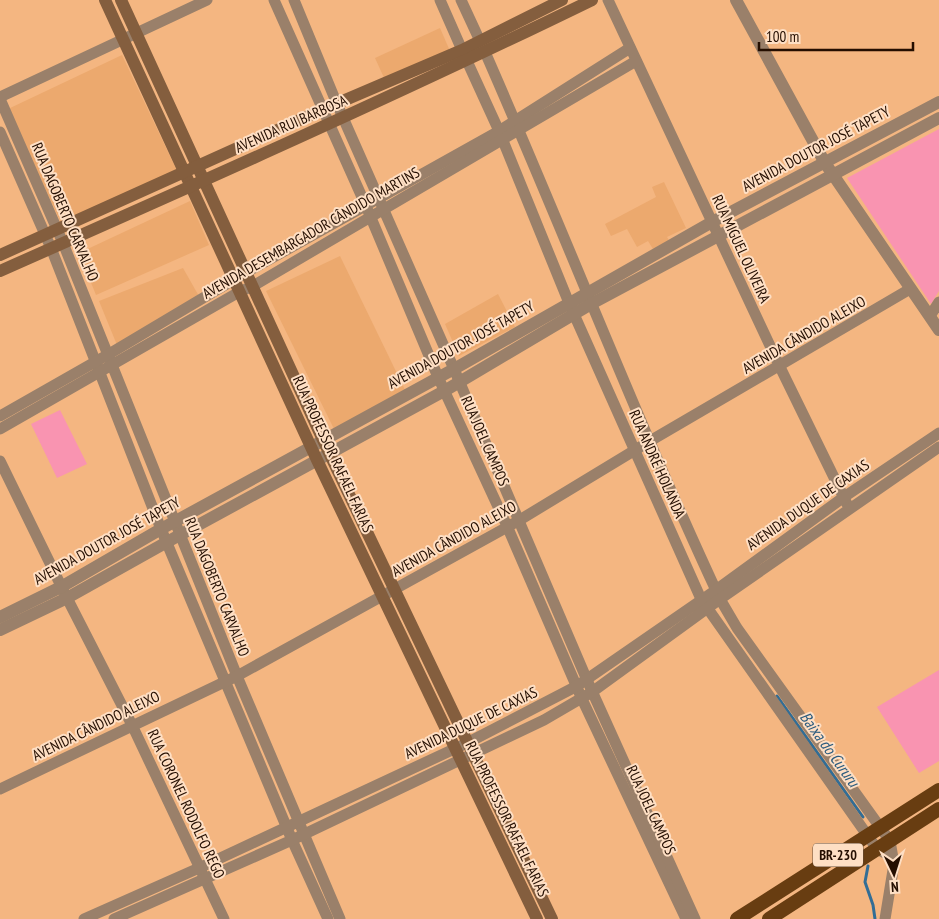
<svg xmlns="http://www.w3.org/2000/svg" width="939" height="919" viewBox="0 0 939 919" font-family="'PT Sans Narrow',sans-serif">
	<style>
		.built { fill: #eca96e }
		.green { fill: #f994b1 }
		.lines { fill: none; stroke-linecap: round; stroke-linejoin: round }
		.stream { stroke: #326d95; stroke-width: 3 }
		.minor { stroke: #9a806a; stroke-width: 11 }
		.tertiary { stroke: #9a806a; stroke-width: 12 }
		.secondary { stroke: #845e3e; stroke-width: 12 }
		.trunk { stroke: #683d11; stroke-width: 14 }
		.labels { text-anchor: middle; stroke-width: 4; stroke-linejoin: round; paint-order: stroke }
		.shield { fill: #fedfc4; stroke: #654d3b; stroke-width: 1 }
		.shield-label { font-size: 14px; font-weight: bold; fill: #240e00 }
		.street-label { font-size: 15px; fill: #240e00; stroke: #fedfc4 }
		.water-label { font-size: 16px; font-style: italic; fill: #2c5c7e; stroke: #fedfc4 }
	</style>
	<rect width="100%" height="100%" fill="#f4b681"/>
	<g class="built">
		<polygon points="440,28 450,51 385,80 375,58"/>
		<polygon points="122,55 178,173 63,227 8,109"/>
		<polygon points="664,182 686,228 667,237 670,242 653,249 648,241 637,247 627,229 611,236 605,224 656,197 652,187"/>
		<polygon points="190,201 209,245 96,295 79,253"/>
		<polygon points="340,256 407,394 334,429 266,291"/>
		<polygon points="183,268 200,298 117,345 99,301"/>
		<polygon points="498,294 515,327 459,356 445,324"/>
	</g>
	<g class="green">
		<polygon points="939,129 939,291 931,304 847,178"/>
		<polygon points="60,410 87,464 57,478 31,424"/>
		<polygon points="939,670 939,761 919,773 877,707"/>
	</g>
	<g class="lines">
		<g class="stream">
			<polyline points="777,696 863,817"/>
			<polyline points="868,866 865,882 873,905 875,919"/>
		</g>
		<g class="minor">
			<polyline points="274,0 366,206 438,377 507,526 582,699 686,919"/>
			<polyline points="294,0 337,104 454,369 587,680 695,919"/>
			<polyline points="440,0 462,50"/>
			<polyline points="461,0 480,41"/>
			<polyline points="608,0 780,367 847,504"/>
			<path d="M485 52C565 234 636 419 720 599L737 628 890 841 894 864 885 919"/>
			<polyline points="467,61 499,131 569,303 701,599 877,849 885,853"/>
			<polyline points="0,97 207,0"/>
			<polyline points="0,99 63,243 237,676 340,919"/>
			<polyline points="0,132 51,248 161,529 292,840 328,919"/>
			<polyline points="930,316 939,302"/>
			<polyline points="0,416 109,354 245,273 499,131 630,48"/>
			<polyline points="0,429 239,292 253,286 636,61"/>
			<polyline points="0,461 67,598 132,725 224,919"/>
			<polyline points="0,789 237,676 518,521 650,441 910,289"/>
			<polyline points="84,919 199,868 467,743 577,686 716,590 844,497 939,433"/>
			<polyline points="114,919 292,840 544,720 592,692 720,599 939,447"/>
		</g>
		<g class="tertiary">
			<polyline points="736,0 825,163 939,330"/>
			<polyline points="0,617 61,587 161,529 454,369 712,222 939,102"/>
			<polyline points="0,630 67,598 167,542 446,390 591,304 939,118"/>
		</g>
		<g class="secondary">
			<polyline points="105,0 317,460 537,919"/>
			<polyline points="121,0 323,440 552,919"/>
			<polyline points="0,255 324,109 462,50 562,0"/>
			<path d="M0 271C199 183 397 95 592 0"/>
		</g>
		<g class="trunk">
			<polyline points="737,919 939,790"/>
			<polyline points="769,919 939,809"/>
		</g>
	</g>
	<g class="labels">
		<rect class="shield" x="813" y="843.5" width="50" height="23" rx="4"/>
		<g class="shield-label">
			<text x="838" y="860">BR-230</text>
		</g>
		<g class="street-label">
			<text transform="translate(291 124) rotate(-24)" y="5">AVENIDA RUI BARBOSA</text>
			<text transform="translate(816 149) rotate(-28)" y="5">AVENIDA DOUTOR JOSÉ TAPETY</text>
			<text transform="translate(65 212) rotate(67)" y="5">RUA DAGOBERTO CARVALHO</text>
			<text transform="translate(311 233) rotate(-30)" y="5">AVENIDA DESEMBARGADOR CÂNDIDO MARTINS</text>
			<text transform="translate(741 249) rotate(65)" y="5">RUA MIGUEL OLIVEIRA</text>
			<text transform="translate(804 335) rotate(-30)" y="5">AVENIDA CÂNDIDO ALEIXO</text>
			<text transform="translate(461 345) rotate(-29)" y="5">AVENIDA DOUTOR JOSÉ TAPETY</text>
			<text transform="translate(485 441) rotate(66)" y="5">RUA JOEL CAMPOS</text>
			<text transform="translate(333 454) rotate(65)" y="5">RUA PROFESSOR RAFAEL FARIAS</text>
			<text transform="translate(657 464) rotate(66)" y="5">RUA ANDRÉ HOLANDA</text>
			<text transform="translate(808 505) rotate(-35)" y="5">AVENIDA DUQUE DE CAXIAS</text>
			<text transform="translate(454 539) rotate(-29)" y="5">AVENIDA CÂNDIDO ALEIXO</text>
			<text transform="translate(107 541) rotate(-29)" y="5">AVENIDA DOUTOR JOSÉ TAPETY</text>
			<text transform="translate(217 587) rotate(68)" y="5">RUA DAGOBERTO CARVALHO</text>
			<text transform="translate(471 723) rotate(-26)" y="5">AVENIDA DUQUE DE CAXIAS</text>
			<text transform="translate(96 726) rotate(-26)" y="5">AVENIDA CÂNDIDO ALEIXO</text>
			<text transform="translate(186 804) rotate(65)" y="5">RUA CORONEL RODOLFO REGO</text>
			<text transform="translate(651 810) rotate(65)" y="5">RUA JOEL CAMPOS</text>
			<text transform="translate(507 819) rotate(64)" y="5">RUA PROFESSOR RAFAEL FARIAS</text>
		</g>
		<g class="water-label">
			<text transform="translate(830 749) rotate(54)" y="6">Baixa do Cururu</text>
		</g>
	</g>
	<g transform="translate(894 874) rotate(176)" stroke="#fedfc4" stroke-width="4" paint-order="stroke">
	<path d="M0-4L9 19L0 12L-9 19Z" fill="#240e00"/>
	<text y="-8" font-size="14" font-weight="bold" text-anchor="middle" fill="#240e00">N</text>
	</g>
	<path d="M759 42v8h154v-8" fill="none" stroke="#240e00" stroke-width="2.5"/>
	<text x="766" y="42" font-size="15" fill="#240e00" stroke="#fedfc4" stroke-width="4" paint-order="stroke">100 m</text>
</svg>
